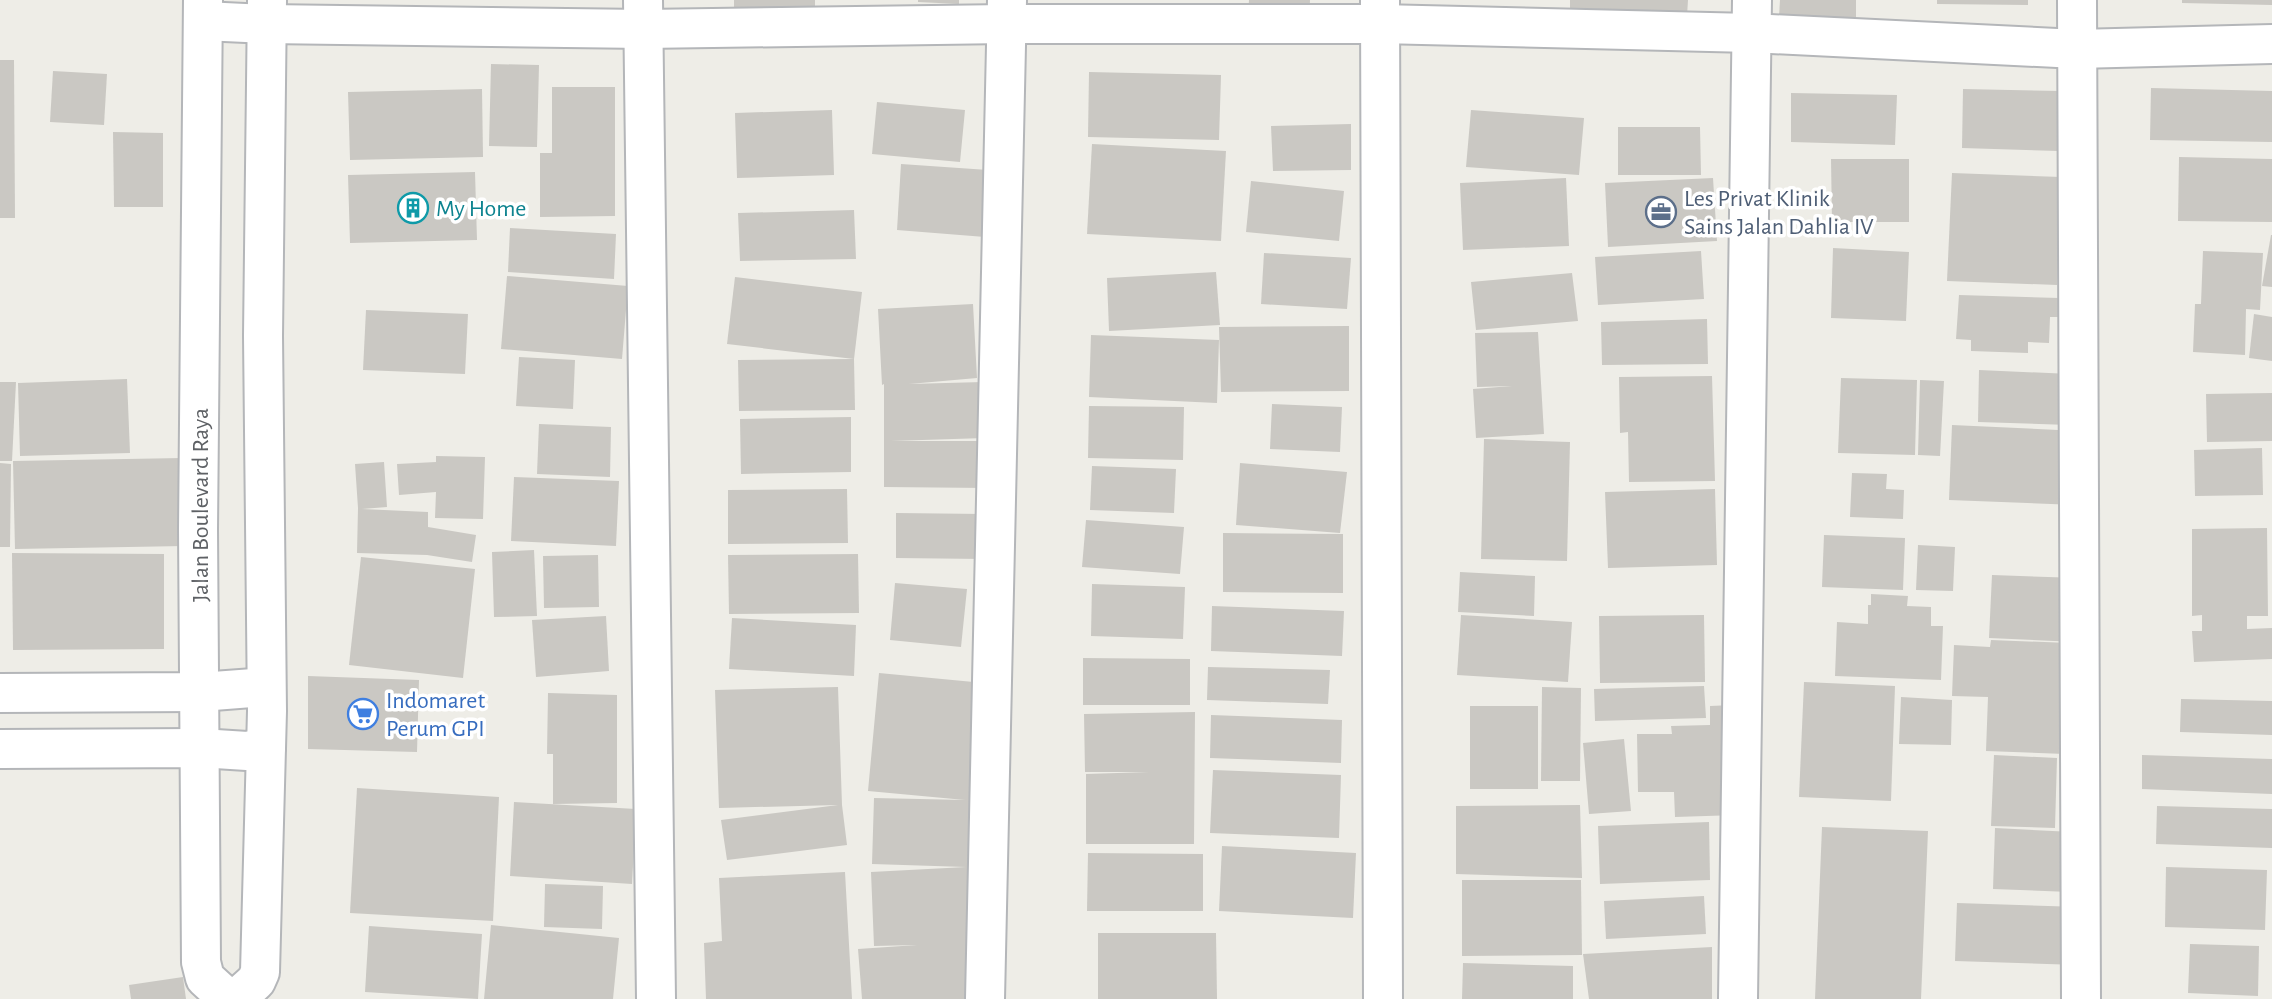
<svg xmlns="http://www.w3.org/2000/svg" width="2272" height="999" viewBox="0 0 2272 999" font-family="'Alegreya Sans',sans-serif">
	<style>
		.building { fill: #cac8c3 }
		.lines { fill: none; stroke-linecap: round; stroke-linejoin: round }
		.street-casing { stroke: #b4b6b9; stroke-width: 42 }
		.street { stroke: #fff; stroke-width: 38 }
		.labels { text-anchor: middle; stroke-width: 7; stroke-linejoin: round; paint-order: stroke }
		.service-label { font-size: 24px; fill: #4e5e75; stroke: #fff; text-anchor: start }
		.culture-label { font-size: 24px; fill: #0d838f; stroke: #fff; text-anchor: start }
		.street-label { font-size: 24px; fill: #5e6165; stroke: #fff }
		.shop-label { font-size: 24px; fill: #366cbe; stroke: #fff; text-anchor: start }
	</style>
	<rect width="100%" height="100%" fill="#eeede7"/>
	<g class="building">
		<polygon points="734,0 815,0 815,21 734,22"/>
		<polygon points="918,0 959,0 959,4 918,2"/>
		<polygon points="1249,0 1310,0 1309,22 1248,19"/>
		<polygon points="1570,0 1688,0 1687,16 1570,11"/>
		<polygon points="1780,0 1856,0 1856,20 1779,17"/>
		<polygon points="1937,0 2028,0 2028,5 1937,4"/>
		<polygon points="2182,0 2272,0 2272,5 2182,3"/>
		<polygon points="0,60 14,60 15,218 0,218"/>
		<polygon points="491,64 539,65 537,147 489,146"/>
		<polygon points="53,71 107,74 104,125 50,122"/>
		<polygon points="1089,72 1221,75 1219,140 1088,137"/>
		<polygon points="552,87 615,87 615,216 540,217 540,153 552,153"/>
		<polygon points="2151,88 2272,91 2272,142 2150,140"/>
		<polygon points="482,89 483,157 350,160 348,92"/>
		<polygon points="1963,89 2061,91 2059,151 1962,148"/>
		<polygon points="1791,93 1897,95 1895,145 1791,142"/>
		<polygon points="877,102 965,110 960,162 872,154"/>
		<polygon points="832,110 834,175 737,178 735,113"/>
		<polygon points="1471,110 1584,118 1579,175 1466,167"/>
		<polygon points="1351,124 1351,170 1273,171 1271,126"/>
		<polygon points="1618,127 1700,127 1701,175 1618,175"/>
		<polygon points="113,132 163,133 163,207 114,207"/>
		<polygon points="1092,144 1226,151 1221,241 1087,234"/>
		<polygon points="2179,157 2272,159 2272,222 2178,221"/>
		<polygon points="1831,159 1909,159 1909,222 1832,222"/>
		<polygon points="901,164 988,170 985,237 897,230"/>
		<polygon points="475,172 477,240 350,243 348,175"/>
		<polygon points="1952,173 2061,177 2057,285 1947,281"/>
		<polygon points="1566,178 1569,246 1463,250 1460,183"/>
		<polygon points="1713,178 1717,241 1608,247 1605,183"/>
		<polygon points="1251,181 1344,191 1339,241 1246,232"/>
		<polygon points="854,210 856,259 740,261 738,213"/>
		<polygon points="510,228 616,234 614,279 508,272"/>
		<polygon points="2271,235 2272,235 2272,287 2262,286"/>
		<polygon points="1833,248 1909,252 1906,321 1831,318"/>
		<polygon points="1701,251 1704,299 1598,305 1595,257"/>
		<polygon points="2203,251 2263,253 2260,310 2246,309 2245,355 2193,352 2195,304 2201,304"/>
		<polygon points="1264,253 1351,258 1347,309 1261,304"/>
		<polygon points="1216,272 1220,325 1109,331 1107,278"/>
		<polygon points="1572,273 1578,321 1476,330 1471,282"/>
		<polygon points="507,276 628,286 622,359 501,349"/>
		<polygon points="735,277 862,292 854,359 727,344"/>
		<polygon points="1959,295 2059,298 2058,317 2050,317 2049,343 2028,342 2028,353 1971,351 1971,340 1956,339"/>
		<polygon points="973,304 977,378 909,384 983,382 985,438 891,441 987,441 987,488 884,487 884,384 882,385 878,309"/>
		<polygon points="366,310 468,314 465,374 363,370"/>
		<polygon points="2254,314 2272,317 2272,361 2249,358"/>
		<polygon points="1707,319 1708,364 1602,365 1601,322"/>
		<polygon points="1349,326 1349,391 1221,392 1219,327"/>
		<polygon points="1538,332 1544,434 1476,438 1473,389 1512,386 1477,387 1475,333"/>
		<polygon points="1091,335 1219,340 1217,403 1089,397"/>
		<polygon points="519,357 575,360 573,409 516,406"/>
		<polygon points="854,359 855,410 739,411 738,360"/>
		<polygon points="1979,370 2071,374 2069,425 1978,422"/>
		<polygon points="1712,376 1715,481 1629,482 1628,432 1620,433 1619,377"/>
		<polygon points="1841,378 1917,380 1915,455 1838,453"/>
		<polygon points="127,379 130,453 20,456 18,383"/>
		<polygon points="1920,380 1944,381 1940,456 1918,455"/>
		<polygon points="0,382 16,382 12,461 0,461"/>
		<polygon points="2272,393 2272,441 2207,442 2206,394"/>
		<polygon points="1272,404 1342,407 1340,452 1270,449"/>
		<polygon points="1089,406 1184,407 1183,460 1088,458"/>
		<polygon points="851,417 851,472 741,474 740,419"/>
		<polygon points="539,424 611,427 610,477 537,474"/>
		<polygon points="1952,425 2079,431 2076,505 1949,500"/>
		<polygon points="1484,439 1570,442 1567,561 1481,559"/>
		<polygon points="2262,448 2263,495 2195,496 2194,450"/>
		<polygon points="436,456 485,457 483,519 435,518 436,492 399,495 397,464 436,462"/>
		<polygon points="182,458 184,546 15,549 13,461"/>
		<polygon points="384,462 387,507 362,509 428,512 428,527 476,535 472,562 427,555 357,553 358,508 355,464"/>
		<polygon points="0,463 11,464 10,547 0,547"/>
		<polygon points="1240,463 1347,472 1340,533 1236,525"/>
		<polygon points="1092,466 1176,469 1174,513 1090,510"/>
		<polygon points="1852,473 1887,474 1886,489 1904,490 1903,519 1850,517"/>
		<polygon points="514,477 619,481 616,546 511,541"/>
		<polygon points="847,489 848,543 728,544 728,490"/>
		<polygon points="1715,489 1717,565 1608,568 1605,492"/>
		<polygon points="896,513 984,514 984,559 896,558"/>
		<polygon points="1086,520 1184,527 1180,574 1082,567"/>
		<polygon points="2267,528 2268,616 2247,616 2247,629 2272,628 2272,659 2194,662 2192,631 2202,631 2202,615 2192,616 2192,529"/>
		<polygon points="1223,533 1343,534 1343,593 1223,592"/>
		<polygon points="1824,535 1905,538 1903,590 1822,587"/>
		<polygon points="1918,545 1955,547 1953,591 1916,590"/>
		<polygon points="534,550 537,616 494,617 492,552"/>
		<polygon points="12,553 164,554 164,649 13,650"/>
		<polygon points="858,554 859,613 729,614 728,555"/>
		<polygon points="598,555 599,607 544,608 543,556"/>
		<polygon points="361,557 475,569 463,678 349,665"/>
		<polygon points="1460,572 1535,576 1534,616 1458,612"/>
		<polygon points="1992,575 2079,578 2076,642 1989,638"/>
		<polygon points="895,583 967,589 961,647 890,640"/>
		<polygon points="1092,584 1185,587 1183,639 1091,636"/>
		<polygon points="1871,594 1908,596 1907,606 1931,607 1931,626 1943,626 1941,680 1835,676 1837,622 1868,624 1868,605 1871,605"/>
		<polygon points="1212,606 1344,611 1342,656 1211,651"/>
		<polygon points="1461,615 1572,622 1568,682 1457,675"/>
		<polygon points="1704,615 1705,682 1600,683 1599,616"/>
		<polygon points="606,616 609,671 536,677 532,620"/>
		<polygon points="732,618 856,625 854,676 729,669"/>
		<polygon points="1991,640 2069,643 2065,754 1986,751 1988,697 1952,696 1954,645 1990,647"/>
		<polygon points="1083,658 1190,659 1190,705 1083,705"/>
		<polygon points="1208,667 1330,670 1328,704 1207,700"/>
		<polygon points="879,673 984,683 980,999 862,999 858,949 917,945 874,946 871,872 966,867 872,864 874,798 965,800 868,791"/>
		<polygon points="308,676 419,680 417,752 308,749"/>
		<polygon points="1804,682 1895,686 1891,801 1799,797"/>
		<polygon points="1704,686 1706,718 1595,721 1594,689"/>
		<polygon points="838,687 842,805 847,845 727,860 721,820 838,805 719,808 715,690"/>
		<polygon points="1542,687 1581,688 1580,781 1541,781"/>
		<polygon points="548,693 617,695 617,803 553,804 553,754 547,754"/>
		<polygon points="1901,697 1952,700 1951,745 1899,744"/>
		<polygon points="2181,699 2272,701 2272,735 2180,732"/>
		<polygon points="1733,705 1737,815 1675,817 1674,792 1638,792 1637,734 1672,734 1671,726 1710,725 1710,706"/>
		<rect x="1470" y="706" width="68" height="83"/>
		<polygon points="1195,712 1194,844 1086,844 1086,774 1149,772 1085,772 1084,714"/>
		<polygon points="1211,715 1342,720 1341,763 1210,758"/>
		<polygon points="1624,739 1631,811 1589,814 1583,743"/>
		<polygon points="1994,755 2057,758 2055,828 1991,826"/>
		<polygon points="2142,755 2272,759 2272,794 2142,789"/>
		<polygon points="1213,770 1341,775 1339,838 1210,833"/>
		<polygon points="357,788 499,797 493,921 350,913"/>
		<polygon points="514,802 636,809 632,884 510,876"/>
		<polygon points="1580,805 1582,878 1456,874 1456,806"/>
		<polygon points="2157,806 2272,809 2272,848 2156,844"/>
		<polygon points="1709,822 1710,880 1600,884 1598,826"/>
		<polygon points="1822,827 1928,831 1921,999 1815,999"/>
		<polygon points="1995,828 2073,832 2070,892 1993,889"/>
		<polygon points="1222,846 1356,853 1353,918 1219,911"/>
		<polygon points="1088,853 1203,854 1203,911 1087,911"/>
		<polygon points="2166,867 2267,870 2265,930 2165,927"/>
		<polygon points="845,872 852,999 706,999 704,943 722,941 719,878"/>
		<polygon points="1462,880 1581,880 1582,955 1462,956"/>
		<polygon points="545,884 603,886 602,929 544,927"/>
		<polygon points="1704,896 1706,934 1606,939 1604,901"/>
		<polygon points="1957,903 2080,907 2078,965 1955,961"/>
		<polygon points="491,925 619,938 613,999 484,999"/>
		<polygon points="369,926 482,934 478,999 365,992"/>
		<polygon points="1098,933 1216,933 1217,999 1098,999"/>
		<polygon points="2190,944 2259,946 2258,996 2188,993"/>
		<polygon points="1712,947 1712,999 1589,999 1583,954"/>
		<polygon points="1463,963 1573,966 1573,999 1462,999"/>
		<polygon points="183,977 186,999 131,999 129,985"/>
	</g>
	<g class="lines">
		<g class="street-casing">
			<g id="street">
				<polyline points="203,0 198,529 201,962 205,978 228,999"/>
				<polyline points="643,0 656,999"/>
				<polyline points="1380,0 1383,999"/>
				<polyline points="2077,0 2081,999"/>
				<polyline points="203,21 266,24 644,29 1007,24 1380,24 1751,33 2077,49 2272,44"/>
				<polyline points="0,693 200,692 266,687"/>
				<polyline points="0,749 200,748 247,751 266,747"/>
				<polyline points="236,999 256,981 260,972 267,711 263,336 267,0"/>
				<polyline points="985,999 1007,0"/>
				<polyline points="1738,999 1752,0"/>
			</g>
		</g>
		<use href="#street" class="street"/>
	</g>
	<defs>
		<g id="building-ring" transform="scale(1.575)"><circle r="9.5" fill="#fff" stroke="#0f9aa8" stroke-width="1.5"/><path d="M-4-6H4V6H1V3H-1V6H-4ZM-2.5-4.3h1.7v1.8h-1.7ZM.8-4.3h1.7v1.8H.8ZM-2.5-1h1.7V.8h-1.7ZM.8-1h1.7V.8H.8Z" fill="#0f9aa8"/></g>
		<g id="office-ring" transform="scale(1.575)"><circle r="9.5" fill="#fff" stroke="#5c6f8a" stroke-width="1.5"/><path d="M-6-3h4V-5.5h4V-3h4V5H-6ZM-1-4.5V-3h2v-1.5ZM-6 0V1H6V0Z" fill="#5c6f8a"/></g>
		<g id="supermarket-ring" transform="scale(1.575)"><circle r="9.5" fill="#fff" stroke="#3f7fe0" stroke-width="1.5"/><path d="M-6-5.5h2.5l.6 2H6L4.5 2H-2.5L-4.4-4H-6ZM-1.5 3.2a1.3 1.3 0 1 0 .1 0ZM3 3.2a1.3 1.3 0 1 0 .1 0Z" fill="#3f7fe0"/></g>
	</defs>
	<g fill-rule="evenodd">
		<use href="#building-ring" x="413" y="208"/>
		<use href="#office-ring" x="1661" y="212"/>
		<use href="#supermarket-ring" x="363" y="714"/>
	</g>
	<g class="labels">
		<g class="service-label">
			<text x="1684" y="206">Les Privat Klinik<tspan x="1684" dy="28">Sains Jalan Dahlia IV</tspan></text>
		</g>
		<g class="culture-label">
			<text x="436" y="216">My Home</text>
		</g>
		<g class="street-label">
			<text transform="translate(200 505) rotate(-90)" y="8">Jalan Boulevard Raya</text>
		</g>
		<g class="shop-label">
			<text x="386" y="708">Indomaret<tspan x="386" dy="28">Perum GPI</tspan></text>
		</g>
	</g>
</svg>
